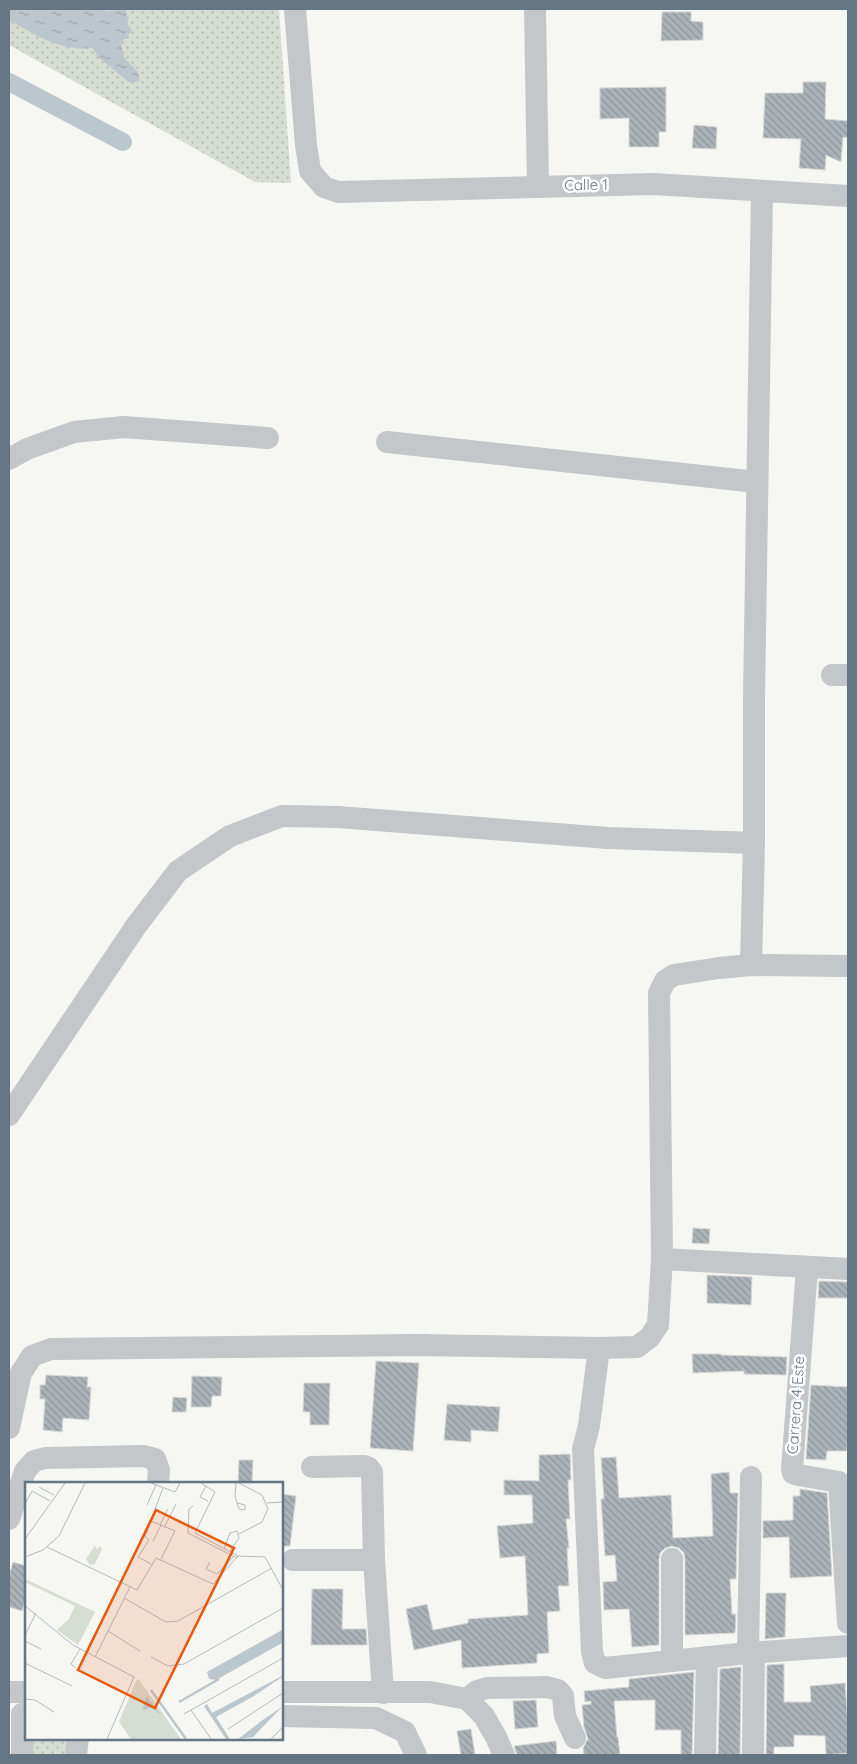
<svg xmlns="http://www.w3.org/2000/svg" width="857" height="1764" viewBox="0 0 857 1764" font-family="Quicksand,sans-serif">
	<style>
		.grass { fill: url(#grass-dots) }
		.water { fill: url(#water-ripples) }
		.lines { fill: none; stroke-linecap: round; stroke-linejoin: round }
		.canal { stroke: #bcc7cd; stroke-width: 18 }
		.building { fill: url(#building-back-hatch); stroke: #d7d7d5 }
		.minor { stroke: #c3c7ca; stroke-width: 22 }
		.labels { text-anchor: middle; stroke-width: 5; stroke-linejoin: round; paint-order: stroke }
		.street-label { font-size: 15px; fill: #647584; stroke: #fff }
		.inset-river { fill: none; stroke: #bcc7cd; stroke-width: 2.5 }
		.inset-road { fill: none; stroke: #b3babf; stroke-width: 1 }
		.view { fill: #e8590c; fill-opacity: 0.15; stroke: #e8590c; stroke-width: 2.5 }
		.inset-edge { fill: none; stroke: #647584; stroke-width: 2.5 }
	</style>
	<defs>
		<pattern id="grass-dots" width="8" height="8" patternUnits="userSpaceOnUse" patternTransform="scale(1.25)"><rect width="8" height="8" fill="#d6ddd3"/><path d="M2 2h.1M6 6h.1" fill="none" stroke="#b1b8b1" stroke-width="1.8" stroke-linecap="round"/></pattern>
		<pattern id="water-ripples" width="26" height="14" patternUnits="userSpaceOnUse" patternTransform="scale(1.25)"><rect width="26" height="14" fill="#bcc7cd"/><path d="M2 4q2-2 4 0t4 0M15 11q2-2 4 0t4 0" fill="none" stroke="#9ca6ac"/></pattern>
		<pattern id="building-back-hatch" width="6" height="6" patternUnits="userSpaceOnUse" patternTransform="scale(1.25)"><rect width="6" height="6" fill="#abb3b8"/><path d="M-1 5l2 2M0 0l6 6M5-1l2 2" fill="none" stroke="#8f969b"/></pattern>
	</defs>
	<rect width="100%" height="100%" fill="#f6f6f2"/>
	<g class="grass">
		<polygon points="9,9 279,9 291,183 255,182 9,45"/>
		<polygon points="31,1738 68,1738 67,1755 29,1755"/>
	</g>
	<path class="water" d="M9 9H104L107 11 126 9 128 25 132 31 121 43C122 47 122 52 124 56 128 66 141 68 139 81L130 83 98 57 93 48C59 51 38 36 9 20Z"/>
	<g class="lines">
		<polyline class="canal" points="9,82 123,142"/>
	</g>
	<g class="building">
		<polygon points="662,12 691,12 691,21 703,22 703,40 661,41"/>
		<polygon points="803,82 826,82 825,119 848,121 848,138 843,137 841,162 826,155 825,170 799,168 801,139 763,138 765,93 803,93"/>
		<polygon points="666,87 666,132 659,132 659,147 629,147 629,118 600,119 600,88"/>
		<polygon points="694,125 717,127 716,149 692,148"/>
		<polygon points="693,1228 710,1229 709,1244 692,1243"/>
		<polygon points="707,1275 752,1277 751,1305 707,1303"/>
		<polygon points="819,1281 848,1282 848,1298 818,1298"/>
		<polygon points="692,1354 721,1354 721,1355 787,1357 786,1375 744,1374 744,1371 693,1373"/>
		<polygon points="376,1361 419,1363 413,1451 370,1448"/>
		<polygon points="46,1375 88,1377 87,1387 91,1387 89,1420 63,1418 62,1432 43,1430 45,1399 40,1399 40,1385 45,1385"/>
		<polygon points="192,1376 222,1377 221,1396 212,1396 211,1407 191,1407"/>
		<polygon points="304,1383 330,1383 329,1425 310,1425 310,1412 303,1412"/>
		<polygon points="811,1385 848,1387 848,1444 847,1444 847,1451 827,1451 826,1460 806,1459"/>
		<polygon points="173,1397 187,1398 186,1412 172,1412"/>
		<polygon points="447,1404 500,1407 498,1432 471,1430 471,1442 444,1440"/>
		<polygon points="570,1454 571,1480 568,1480 570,1519 566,1519 569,1548 567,1548 569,1586 558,1586 560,1611 547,1612 549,1653 537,1654 537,1663 462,1668 461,1640 414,1650 406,1609 427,1604 433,1630 468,1623 468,1619 528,1615 525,1556 500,1558 497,1526 533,1523 532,1495 504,1495 504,1480 539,1481 539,1455"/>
		<polygon points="616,1457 619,1498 671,1495 673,1538 713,1536 711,1474 729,1472 730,1493 738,1493 736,1579 730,1579 732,1614 736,1614 735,1633 685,1635 685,1559 684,1553 679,1548 672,1546 665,1548 660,1553 659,1559 659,1645 632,1647 629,1609 604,1610 603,1582 617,1581 615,1555 605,1556 601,1499 604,1499 601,1458"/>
		<polygon points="239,1460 253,1460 252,1483 238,1483"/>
		<polygon points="800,1489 827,1493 832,1576 790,1578 789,1537 763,1538 763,1521 793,1520 793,1496 800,1496"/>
		<polygon points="281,1494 296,1496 290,1546 281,1546"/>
		<polygon points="13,1562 26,1566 26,1597 22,1611 9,1607 9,1576"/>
		<polygon points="312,1589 343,1589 342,1629 366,1629 367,1645 311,1645"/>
		<polygon points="766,1593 786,1593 785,1637 765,1639"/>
		<polygon points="784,1664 784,1702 811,1702 810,1686 845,1683 848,1725 848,1753 826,1755 825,1736 794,1735 794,1747 774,1747 774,1755 766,1755 767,1665"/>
		<polygon points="741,1667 740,1755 718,1755 720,1669"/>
		<polygon points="694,1672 692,1755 681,1755 681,1730 655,1730 655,1700 614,1701 617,1737 618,1737 620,1755 584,1755 583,1748 588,1739 584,1727 582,1705 591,1704 591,1701 585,1702 584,1691 629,1687 629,1679"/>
		<polygon points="536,1700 538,1727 515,1729 513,1701"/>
		<polygon points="471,1729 475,1755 461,1755 457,1731"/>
		<polygon points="556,1741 557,1755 517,1755 514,1746"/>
	</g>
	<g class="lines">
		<g class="minor">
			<polyline points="295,9 306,145 310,171 324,187 338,192 654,184 848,196"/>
			<polyline points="535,9 538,186"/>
			<polyline points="387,442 757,482"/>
			<polyline points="9,459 27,449 74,432 124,427 268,438"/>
			<polyline points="832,675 848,675"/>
			<polyline points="751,965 754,843 754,698 762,191"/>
			<polyline points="9,1115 136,926 178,871 230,836 282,816 338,817 608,838 754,843"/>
			<polyline points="662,1259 848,1269"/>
			<polyline points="807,1268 792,1469 793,1473 798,1475 839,1482 848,1623"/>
			<polyline points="599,1348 589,1426 583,1449 592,1652 595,1663 605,1668 748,1653 848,1646"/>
			<polyline points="9,1428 21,1373 32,1356 51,1349 418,1345 599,1348 637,1347 650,1337 658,1325 662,1259 659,993 665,981 674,975 719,968 751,965 848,966"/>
			<polyline points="312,1467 364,1466 369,1468 372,1472 374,1560 383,1693"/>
			<polyline points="9,1519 25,1471 34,1461 45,1458 143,1456 155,1459 159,1470 158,1483"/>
			<polyline points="672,1559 672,1661"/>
			<polyline points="293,1560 374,1560"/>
			<polyline points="748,1653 751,1477"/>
			<polyline points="9,1692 26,1692"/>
			<polyline points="281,1692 430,1692 467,1699 484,1716 496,1737 504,1755"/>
			<polyline points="467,1699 477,1691 487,1688 547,1687 558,1690 563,1696 565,1716 575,1738"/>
			<polyline points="281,1716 376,1718 405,1732 416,1755"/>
			<polyline points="22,1755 22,1714"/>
			<polyline points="76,1755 78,1738"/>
			<polyline points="705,1755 707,1657"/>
			<polyline points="753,1755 754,1652"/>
		</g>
	</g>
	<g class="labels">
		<g class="street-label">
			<text transform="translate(586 185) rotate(-1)" y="5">Calle 1</text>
			<text transform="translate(796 1405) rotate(-86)" y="5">Carrera 4 Este</text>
		</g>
	</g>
	<g transform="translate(25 1482)">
		<rect width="258" height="258" fill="#f6f6f2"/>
		<path d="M68 62 72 67 75 64 77 67 70 82 65 83 61 77 69 65ZM0 97 70 130 53 163 32 148 44 137 50 124 0 100ZM112 197 115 199 156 257H106L94 240Z" fill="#d6ddd3"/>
		<path d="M257 148V161L191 198 184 197 182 190ZM257 194V195L229 214 191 235 205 257H201L179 224 182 222 187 231ZM122 213 124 218 137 234 126 225 117 229ZM257 225 228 255 213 257 239 237Z" fill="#bcc7cd"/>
		<path class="inset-river" d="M126 208 161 257M154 220 194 197"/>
		<path class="inset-road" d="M126 1 150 10 155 1M176 1 190 10 170 51 213 74 240 75 258 108M211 1 210 14 214 27 220 28V23L212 21M214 1 237 13 243 27 237 40 214 52M181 4 175 15 183 19M14 5 29 13M242 21 258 20M0 22 7 9 25 19M122 23 131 3M168 24 164 27 163 51 212 76M126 39 150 49 136 77M135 43 143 27M140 44 151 22M0 57 40 1M128 59 136 43M22 65 112 108 131 76 188 102 213 74M199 67 205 51 212 49 214 56 205 69M0 75 18 68 34 54 60 1M185 80 181 87 192 92 209 74M126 82 113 75 124 58 120 54 138 6M99 116 141 140 153 139 247 86M0 124 48 163 109 195 82 257M83 149 115 169M0 153 11 131M0 159 16 167M70 175 105 105M126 175 143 184 159 182 258 126M0 181 47 204M51 186 46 182 55 167M0 217 10 218 29 230M166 228 186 257M159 232 258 176M203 247 258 211M246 257 258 245"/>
		<path class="view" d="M131 28 209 66 130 226 53 188Z"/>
		<rect width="258" height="258" class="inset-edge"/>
	</g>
	<rect width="857" height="1764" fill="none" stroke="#647584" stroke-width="20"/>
</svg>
